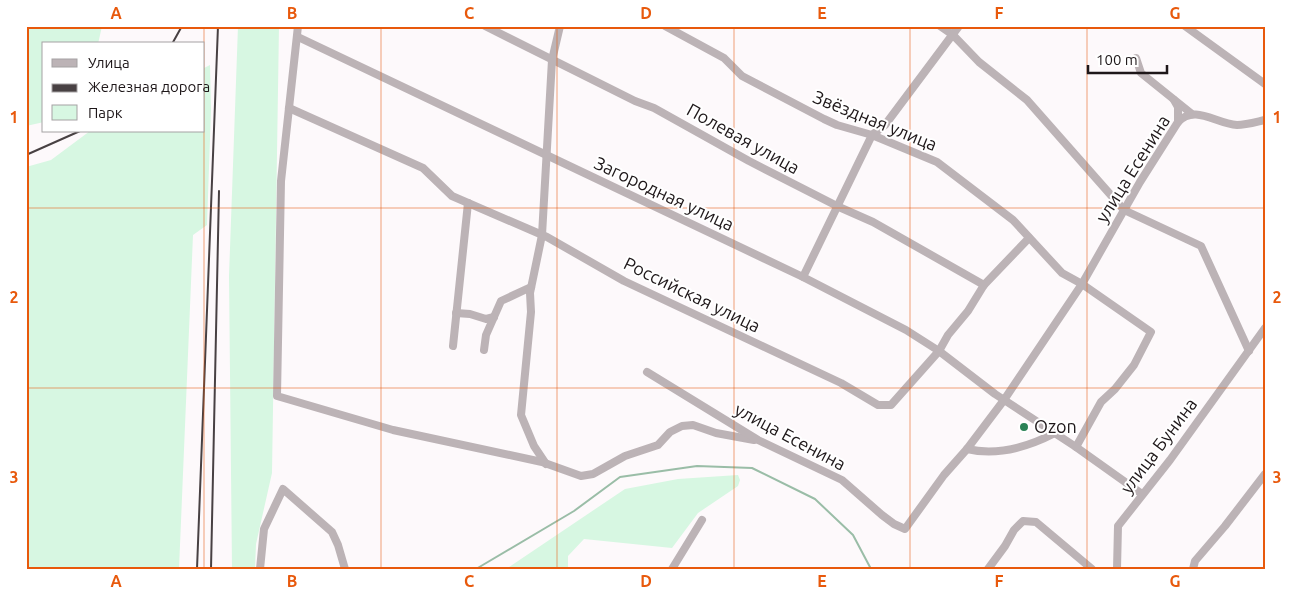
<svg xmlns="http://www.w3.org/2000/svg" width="1291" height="595" viewBox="0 0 1291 595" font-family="Ubuntu,sans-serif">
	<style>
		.green { fill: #d7f7e2 }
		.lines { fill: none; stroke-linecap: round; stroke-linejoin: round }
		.stream { stroke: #9abda7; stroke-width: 2 }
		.minor { stroke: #bcb3b6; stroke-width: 8 }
		.rail { stroke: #484143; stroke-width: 2 }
		.grid { fill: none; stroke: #e8590c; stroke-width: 1; stroke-opacity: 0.55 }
		.poi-dot { fill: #2b8256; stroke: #fff; stroke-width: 2 }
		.labels { text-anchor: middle; stroke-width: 4; stroke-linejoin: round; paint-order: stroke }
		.street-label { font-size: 18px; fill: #1e1719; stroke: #fff }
		.poi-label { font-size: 18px; fill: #1e1719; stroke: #fff; text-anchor: start }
		.neatline { fill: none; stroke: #e8590c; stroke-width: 2 }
		.grid-label { font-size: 16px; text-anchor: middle; font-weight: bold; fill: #e8590c }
	</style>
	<rect width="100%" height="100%" fill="#fdf9fb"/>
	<g class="green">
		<polygon points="26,26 102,26 98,44 44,44 44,122 26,126"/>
		<polygon points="238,26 279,26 272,473 256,544 255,569 232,569 229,276"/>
		<polygon points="210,65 211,110 207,225 193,235 179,569 26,569 26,167 51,160 90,131 204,131 204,68"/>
		<polygon points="738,475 740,480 738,486 698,513 672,548 584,539 568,556 568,569 506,569 625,489 678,479"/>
	</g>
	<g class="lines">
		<polyline class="stream" points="476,569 574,511 620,477 697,466 752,468 815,499 853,535 871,569"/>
		<g class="minor">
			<polyline points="298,26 281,181 277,396 393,430 542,462 581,476 593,474 625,456 658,445 670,432 682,426 693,425 716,433 754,440"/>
			<polyline points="485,26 635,101 654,108 749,161 839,207 873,222 984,285"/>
			<polyline points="665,26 724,58 742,76 824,119 837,125 872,135 937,162 1013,220 1062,273 1082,284 1151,332 1134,365 1115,389 1101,402 1076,447"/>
			<polyline points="940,26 953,35 979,62 1027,100 1124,210 1201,246 1249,351"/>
			<polyline points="1185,26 1265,84"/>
			<polyline points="298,37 803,277 906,330 939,351 995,394 1076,447 1142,494"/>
			<polyline points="1136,58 1141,73 1192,114"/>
			<polyline points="1174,100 1178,107 1178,122"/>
			<polyline points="289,108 423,168 452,196 547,237 624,281 841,383 878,405 891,405 939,351 948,335 968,311 984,285 1029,238"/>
			<polyline points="803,277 872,135 885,125 959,26"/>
			<polyline points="456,313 470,314 486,319 494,317"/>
			<polyline points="453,346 468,203"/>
			<polyline points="484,350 486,335 501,301 531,287"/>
			<path d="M647 372 758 440 842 480 882 515 894 524 905 529 944 475 967 449 1004 400 1082 284 1140 182 1178 122C1195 104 1216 124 1237 125 1246 125 1256 122 1265 120"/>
			<path d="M967 449C997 456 1028 447 1055 433"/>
			<polyline points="546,464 534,446 521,415 531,312 530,293 542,235 552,60 560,26"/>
			<polyline points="260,569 264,529 283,489 332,532 338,545 345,569"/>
			<polyline points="672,569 702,520"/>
			<polyline points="988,569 1005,546 1014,530 1023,521 1036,522 1092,569"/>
			<polyline points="1117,569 1118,526 1170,460 1265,328"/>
			<polyline points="1193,569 1195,561 1225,526 1265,474"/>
		</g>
		<g class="rail">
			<polyline points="172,44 182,26"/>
			<polyline points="26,155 80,131"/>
			<polyline points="197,569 218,26"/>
			<polyline points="211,569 219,191"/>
		</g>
	</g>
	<path class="grid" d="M204 26V569M381 26V569M557 26V569M734 26V569M910 26V569M1087 26V569M26 208H1265M26 388H1265"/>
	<circle class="poi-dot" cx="1024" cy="427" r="5"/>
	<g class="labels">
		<g class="street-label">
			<text transform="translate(875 121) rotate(22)" y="6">Звёздная улица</text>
			<text transform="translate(743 139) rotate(29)" y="6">Полевая улица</text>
			<text transform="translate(1133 169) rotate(-58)" y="6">улица Есенина</text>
			<text transform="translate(664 194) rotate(25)" y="6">Загородная улица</text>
			<text transform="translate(692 295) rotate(26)" y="6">Российская улица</text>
			<text transform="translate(790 437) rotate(28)" y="6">улица Есенина</text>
			<text transform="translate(1159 446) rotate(-53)" y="6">улица Бунина</text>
		</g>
		<g class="poi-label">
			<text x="1034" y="433">Ozon</text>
		</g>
	</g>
	<rect width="1291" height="595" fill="none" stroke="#ffffff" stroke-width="55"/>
	<rect x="42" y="42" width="162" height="90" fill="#ffffff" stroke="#a5a2a3"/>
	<rect x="52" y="59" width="25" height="8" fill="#bcb3b6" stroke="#a5a2a3"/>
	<text x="88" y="68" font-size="15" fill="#1e1719">Улица</text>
	<rect x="52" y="84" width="25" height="8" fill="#484143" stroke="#a5a2a3"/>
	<text x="88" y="92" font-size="15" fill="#1e1719">Железная дорога</text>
	<rect x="52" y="105" width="25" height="15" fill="#d7f7e2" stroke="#a5a2a3"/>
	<text x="88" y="118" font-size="15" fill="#1e1719">Парк</text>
	<path d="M1088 65v8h79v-8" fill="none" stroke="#1e1719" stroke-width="2.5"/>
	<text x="1096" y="65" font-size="15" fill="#1e1719" stroke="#ffffff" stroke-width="4" paint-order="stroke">100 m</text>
	<rect x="28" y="28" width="1236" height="540" class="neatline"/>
	<g class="grid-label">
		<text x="116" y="19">A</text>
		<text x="292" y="19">B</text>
		<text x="469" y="19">C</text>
		<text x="646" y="19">D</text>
		<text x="822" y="19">E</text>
		<text x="999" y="19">F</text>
		<text x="1175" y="19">G</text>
		<text x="14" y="123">1</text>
		<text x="1277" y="123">1</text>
		<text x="14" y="303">2</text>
		<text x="1277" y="303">2</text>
		<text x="14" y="483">3</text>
		<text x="1277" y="483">3</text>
		<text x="116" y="587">A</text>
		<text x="292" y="587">B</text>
		<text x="469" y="587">C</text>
		<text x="646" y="587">D</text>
		<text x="822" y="587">E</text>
		<text x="999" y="587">F</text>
		<text x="1175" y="587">G</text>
	</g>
</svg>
